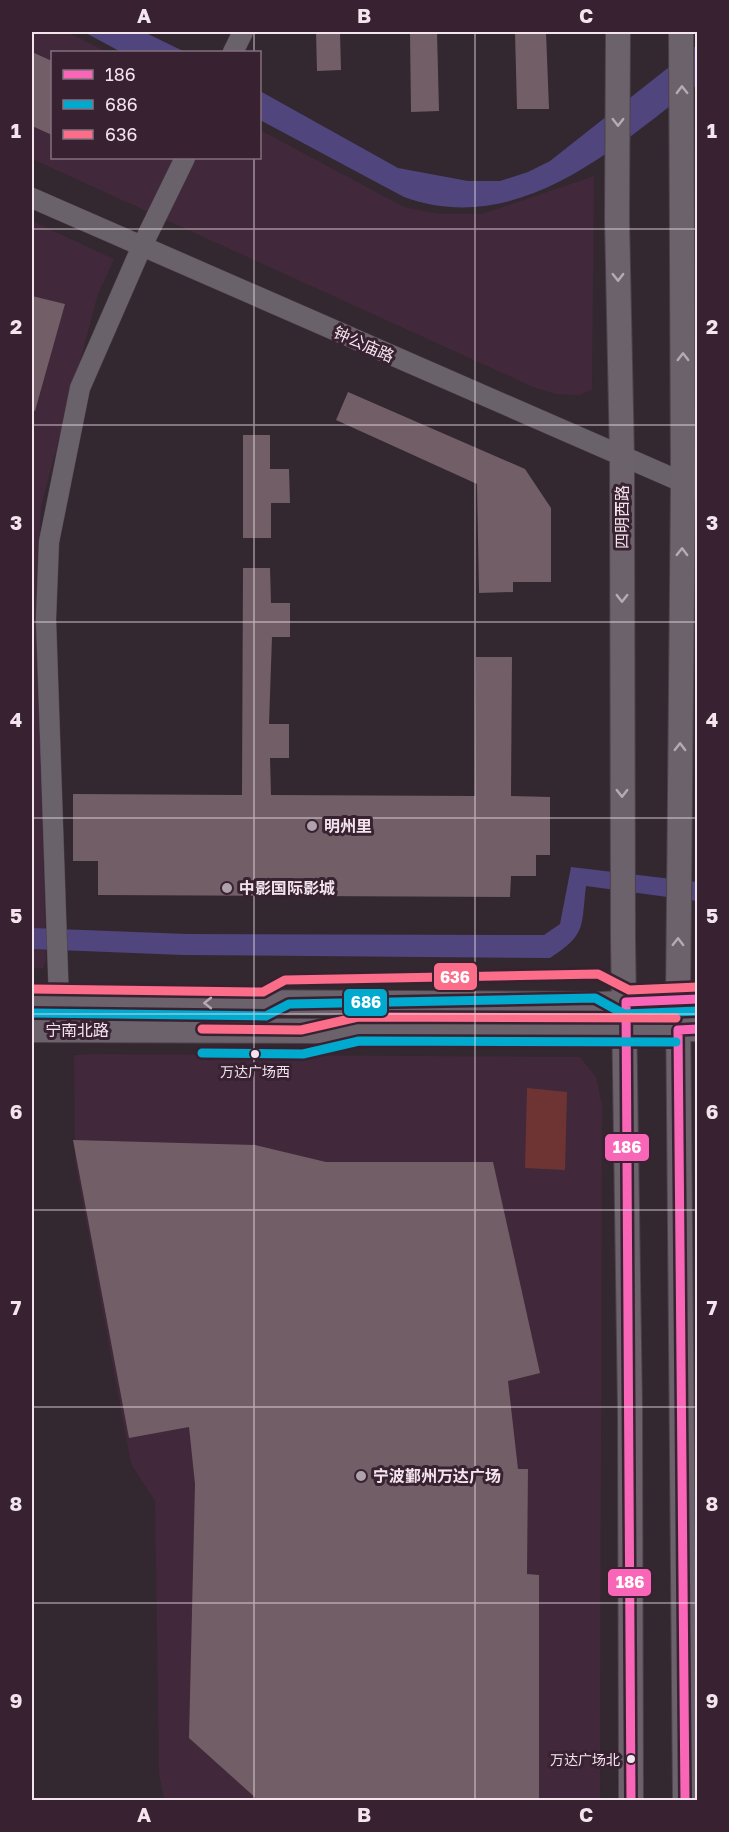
<svg xmlns="http://www.w3.org/2000/svg" width="729" height="1832" viewBox="0 0 729 1832" font-family="'Golos Text','Noto Sans SC',sans-serif">
	<style>
		.built { fill: #41283a }
		.green { fill: #6e3433 }
		.water { fill: #50457d }
		.building { fill: #725e66 }
		.lines { fill: none; stroke-linecap: round; stroke-linejoin: round }
		.minor-casing { stroke: #4d424a; stroke-width: 21 }
		.major-casing { stroke: #4d424a; stroke-width: 26 }
		.minor { stroke: #69626b; stroke-width: 20 }
		.major { stroke: #6b626c; stroke-width: 24 }
		.bus-1-casing { stroke: #382232; stroke-width: 14 }
		.bus-2-casing { stroke: #382232; stroke-width: 14 }
		.bus-3-casing { stroke: #382232; stroke-width: 14 }
		.bus-1 { stroke: #fa66b7; stroke-width: 9 }
		.bus-2 { stroke: #00a9ce; stroke-width: 9 }
		.bus-3 { stroke: #fb6d88; stroke-width: 9 }
		.oneway { stroke: #b6aab4 }
		.grid { fill: none; stroke: #f3e4ee; stroke-width: 1.5; stroke-opacity: 0.55 }
		.poi-dot { fill: #b0a2ac; stroke: #382232; stroke-width: 2 }
		.bus-dot { fill: #f3e4ee; stroke: #382232; stroke-width: 2 }
		.labels { text-anchor: middle; stroke-width: 6; stroke-linejoin: round; paint-order: stroke }
		.bus-label { font-size: 14px; fill: #f3e4ee; stroke: #382232 }
		.street-label { font-size: 16px; fill: #f3e4ee; stroke: #382232 }
		.poi-label { font-size: 16px; font-weight: bold; fill: #f3e4ee; stroke: #382232; text-anchor: start }
		.line-badge { stroke: #382232; stroke-width: 2 }
		.badge-label { font-size: 16px; text-anchor: middle; font-weight: bold; fill: #fff }
		.neatline { fill: none; stroke: #f3e4ee; stroke-width: 2 }
		.grid-label { font-size: 20px; text-anchor: middle; font-weight: bold; fill: #f3e4ee }
	</style>
	<rect width="100%" height="100%" fill="#332730"/>
	<g class="built">
		<polygon points="32,32 67,32 107,52 52,52 52,158 260,158 260,130 404,207 439,214 482,214 594,176 592,390 580,395 555,394 533,387 32,159"/>
		<polygon points="32,221 114,259 98,294 41,506 37,635 46,961 43,968 32,968"/>
		<polygon points="90,1054 580,1057 596,1077 602,1105 600,1800 164,1800 159,1773 155,1501 131,1464 75,1161 74,1055"/>
	</g>
	<polygon class="green" points="527,1088 567,1092 565,1170 525,1168"/>
	<g class="water">
		<polygon points="84,32 144,32 185,52 121,52"/>
		<path d="M697 45V85C614 149 517 238 404 197L260 120V91L398 168 468 181H500L528 172 550 161Z"/>
		<path d="M571 867 697 882V901L586 886C581 927 587 934 550 958L183 955 32 949V928L187 934 544 935 560 924Z"/>
	</g>
	<g class="building">
		<polygon points="316,32 340,32 341,70 317,71"/>
		<polygon points="410,32 437,32 439,111 411,112"/>
		<polygon points="515,32 546,32 549,109 517,109"/>
		<polygon points="32,52 52,61 52,135 32,126"/>
		<polygon points="32,296 65,304 35,411 32,410"/>
		<polygon points="348,392 525,469 551,508 551,582 513,582 513,592 479,593 477,484 336,420"/>
		<polygon points="243,435 270,435 270,469 289,469 290,503 271,503 271,538 243,538"/>
		<polygon points="243,568 270,568 271,603 290,603 290,637 272,637 269,724 289,724 289,758 270,758 271,795 475,796 476,657 512,657 511,796 550,797 550,855 536,855 536,876 511,876 510,897 98,895 98,861 73,861 73,794 242,795"/>
		<polygon points="73,1140 255,1145 326,1162 493,1162 540,1373 508,1381 518,1469 528,1469 527,1574 539,1575 539,1800 258,1800 189,1738 195,1484 189,1427 129,1438"/>
	</g>
	<g class="lines">
		<g class="minor-casing">
			<g id="minor">
				<polyline points="233,52 243,32"/>
				<polyline points="32,198 698,489"/>
				<polyline points="59,1002 46,619 49,542 80,388 142,246 185,158"/>
			</g>
		</g>
		<g class="major-casing">
			<g id="major">
				<polyline points="618,32 617,219 622,457 623,939 630,1410 631,1800"/>
				<polyline points="681,32 683,483 678,1000 685,1800"/>
				<polyline points="32,1001 602,1004 698,999"/>
				<polyline points="32,1030 598,1032 698,1029"/>
			</g>
		</g>
		<use href="#minor" class="minor"/>
		<use href="#major" class="major"/>
		<g class="bus-1-casing">
			<g id="bus-1">
				<polyline points="631,1800 626,1002 698,999"/>
				<polyline points="685,1800 678,1030 698,1029"/>
			</g>
		</g>
		<g class="bus-2-casing">
			<g id="bus-2">
				<polyline points="32,1013 266,1016 289,1004 595,998 624,1014 698,1011"/>
				<polyline points="202,1053 303,1054 359,1041 676,1042"/>
			</g>
		</g>
		<g class="bus-3-casing">
			<g id="bus-3">
				<polyline points="32,989 263,992 285,980 598,974 629,990 698,987"/>
				<polyline points="202,1029 301,1030 358,1017 676,1018"/>
			</g>
		</g>
		<use href="#bus-1" class="bus-1"/>
		<use href="#bus-2" class="bus-2"/>
		<use href="#bus-3" class="bus-3"/>
	</g>
	<defs><path id="oneway-chevron" d="M-2-3.5L2.5 0L-2 3.5" fill="none" stroke-width="1.6" stroke-linecap="round" stroke-linejoin="round" transform="scale(1.5)"/></defs>
	<g class="oneway">
		<use href="#oneway-chevron" transform="translate(682 90) rotate(-91)"/>
		<use href="#oneway-chevron" transform="translate(618 122) rotate(90)"/>
		<use href="#oneway-chevron" transform="translate(618 277) rotate(89)"/>
		<use href="#oneway-chevron" transform="translate(683 357) rotate(-90)"/>
		<use href="#oneway-chevron" transform="translate(682 552) rotate(-89)"/>
		<use href="#oneway-chevron" transform="translate(622 598) rotate(90)"/>
		<use href="#oneway-chevron" transform="translate(680 747) rotate(-89)"/>
		<use href="#oneway-chevron" transform="translate(622 793) rotate(90)"/>
		<use href="#oneway-chevron" transform="translate(678 942) rotate(-89)"/>
		<use href="#oneway-chevron" transform="translate(208 1003) rotate(-180)"/>
	</g>
	<path class="grid" d="M254 32V52M475 32V1800M254 158V1800M32 229H698M32 425H698M32 622H698M32 818H698M32 1014H698M32 1210H698M32 1407H698M32 1603H698"/>
	<g class="poi-dot">
		<circle cx="312" cy="826" r="6"/>
		<circle cx="227" cy="888" r="6"/>
		<circle cx="361" cy="1476" r="6"/>
	</g>
	<g class="bus-dot">
		<circle cx="255" cy="1054" r="5"/>
		<circle cx="631" cy="1759" r="5"/>
	</g>
	<g class="labels">
		<g class="bus-label">
			<text x="255" y="1077">万达广场西</text>
			<text x="620" y="1765" text-anchor="end">万达广场北</text>
		</g>
		<g class="street-label">
			<text transform="translate(364 344) rotate(24)" y="6">钟公庙路</text>
			<text transform="translate(622 517) rotate(-90)" y="6">四明西路</text>
			<text x="77" y="1036">宁南北路</text>
		</g>
		<g class="poi-label">
			<text x="324" y="832">明州里</text>
			<text x="239" y="894">中影国际影城</text>
			<text x="373" y="1482">宁波鄞州万达广场</text>
		</g>
	</g>
	<g class="line-badge">
		<rect x="433" y="962" width="45" height="29" rx="6" fill="#fb6d88"/>
		<rect x="343" y="988" width="45" height="29" rx="6" fill="#00a9ce"/>
		<rect x="604" y="1133" width="46" height="29" rx="6" fill="#fa66b7"/>
		<rect x="607" y="1568" width="45" height="29" rx="6" fill="#fa66b7"/>
	</g>
	<g class="badge-label">
		<text x="455" y="983">636</text>
		<text x="366" y="1008">686</text>
		<text x="627" y="1153">186</text>
		<text x="630" y="1588">186</text>
	</g>
	<rect width="729" height="1832" fill="none" stroke="#382232" stroke-width="66"/>
	<rect x="51" y="51" width="210" height="108" fill="#382232" stroke="#83707d" stroke-width="1.5"/>
	<rect x="63" y="70" width="30" height="9" fill="#fa66b7" stroke="#83707d" stroke-width="1.5"/>
	<text x="105" y="81" font-size="18" fill="#f3e4ee">186</text>
	<rect x="63" y="100" width="30" height="9" fill="#00a9ce" stroke="#83707d" stroke-width="1.5"/>
	<text x="105" y="111" font-size="18" fill="#f3e4ee">686</text>
	<rect x="63" y="130" width="30" height="9" fill="#fb6d88" stroke="#83707d" stroke-width="1.5"/>
	<text x="105" y="141" font-size="18" fill="#f3e4ee">636</text>
	<rect x="33" y="33" width="663" height="1766" class="neatline"/>
	<g class="grid-label">
		<text x="144" y="23">A</text>
		<text x="364" y="23">B</text>
		<text x="586" y="23">C</text>
		<text x="16" y="138">1</text>
		<text x="712" y="138">1</text>
		<text x="16" y="334">2</text>
		<text x="712" y="334">2</text>
		<text x="16" y="530">3</text>
		<text x="712" y="530">3</text>
		<text x="16" y="727">4</text>
		<text x="712" y="727">4</text>
		<text x="16" y="923">5</text>
		<text x="712" y="923">5</text>
		<text x="16" y="1119">6</text>
		<text x="712" y="1119">6</text>
		<text x="16" y="1315">7</text>
		<text x="712" y="1315">7</text>
		<text x="16" y="1511">8</text>
		<text x="712" y="1511">8</text>
		<text x="16" y="1708">9</text>
		<text x="712" y="1708">9</text>
		<text x="144" y="1822">A</text>
		<text x="364" y="1822">B</text>
		<text x="586" y="1822">C</text>
	</g>
</svg>
